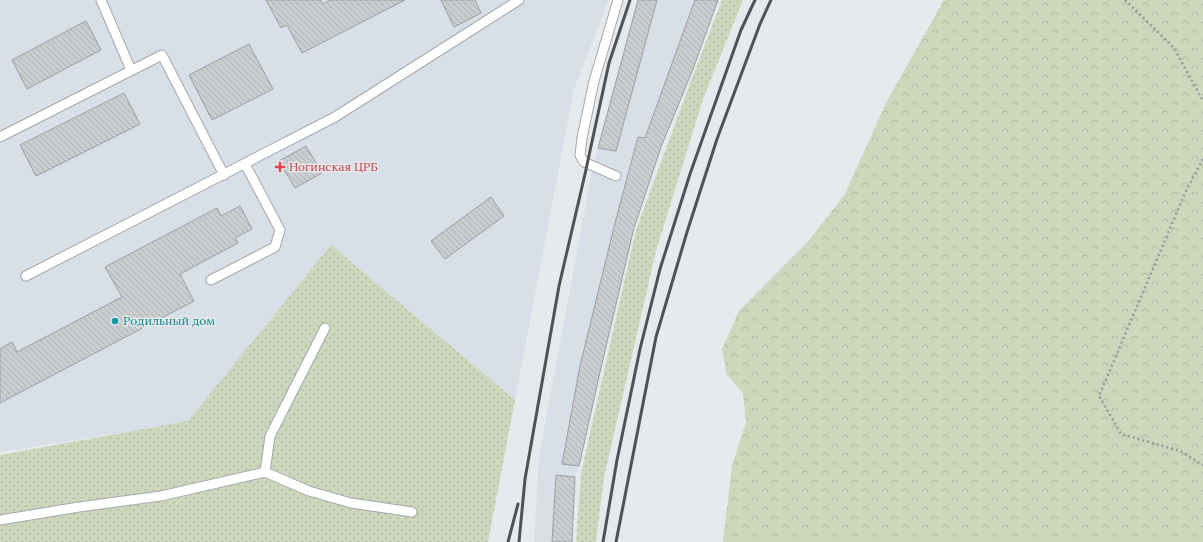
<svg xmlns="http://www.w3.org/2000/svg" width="1203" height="542" viewBox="0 0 1203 542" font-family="Lora,serif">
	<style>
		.built { fill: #d7dfe8 }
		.grass { fill: url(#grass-dots) }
		.forest { fill: url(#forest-crowns) }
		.building { fill: url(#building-back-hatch); stroke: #9c9ea1 }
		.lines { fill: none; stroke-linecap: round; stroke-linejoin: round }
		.service-casing { stroke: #a5a7aa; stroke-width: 11 }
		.path { stroke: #96989a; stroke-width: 2.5; stroke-dasharray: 2 3; stroke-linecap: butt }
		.service { stroke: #fff; stroke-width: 9 }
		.rail { stroke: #515253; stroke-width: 3 }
		.health-dot { fill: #e0444e; stroke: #e7eaed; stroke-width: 1.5 }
		.culture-dot { fill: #0f9aa8; stroke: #e7eaed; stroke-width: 1.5 }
		.labels { text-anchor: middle; stroke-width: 3; stroke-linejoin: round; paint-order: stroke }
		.health-label { font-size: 12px; fill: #be3a42; stroke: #e7eaed; text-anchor: start }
		.culture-label { font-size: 12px; fill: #0d838f; stroke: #e7eaed; text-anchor: start }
	</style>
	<defs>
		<pattern id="grass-dots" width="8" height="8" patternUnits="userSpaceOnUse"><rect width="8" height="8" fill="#cdd7bc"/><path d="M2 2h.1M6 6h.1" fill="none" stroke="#b0b9a2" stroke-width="1.8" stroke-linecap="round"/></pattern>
		<pattern id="forest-crowns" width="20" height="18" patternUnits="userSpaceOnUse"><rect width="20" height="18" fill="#cdd7bc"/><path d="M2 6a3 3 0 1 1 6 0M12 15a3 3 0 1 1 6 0" fill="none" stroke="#b0b9a2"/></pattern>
		<pattern id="building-back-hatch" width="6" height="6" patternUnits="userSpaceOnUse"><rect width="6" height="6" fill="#cbced0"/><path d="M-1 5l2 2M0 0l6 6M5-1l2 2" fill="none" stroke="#afb1b3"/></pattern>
	</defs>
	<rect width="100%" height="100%" fill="#e7eaed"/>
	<g class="built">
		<polygon points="0,0 609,0 574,89 515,400 331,245 188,422 0,452"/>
		<polygon points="638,0 718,0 693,69 661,147 634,228 600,372 579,466 575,477 572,542 534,542 539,456 593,166"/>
	</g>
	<g class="grass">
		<polygon points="722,0 743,0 703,99 656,251 604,477 596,542 576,542 581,473 636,230 688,89"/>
		<polygon points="331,245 515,400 488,542 0,542 0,455 188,421"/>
	</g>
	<polygon class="forest" points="944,0 1203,0 1203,542 723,542 732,466 746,422 743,393 727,375 722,349 739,311 811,238 845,194 886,103"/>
	<g class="building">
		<polygon points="266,0 321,0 323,4 330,0 405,0 302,53 287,25 281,28"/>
		<polygon points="441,0 475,0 481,13 454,27"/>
		<polygon points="638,0 657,0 616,151 598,148"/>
		<polygon points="695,0 718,0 693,69 661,147 634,228 600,372 579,466 562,464 580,366 615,223 638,137 645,138"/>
		<polygon points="86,21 101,50 27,89 12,60"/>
		<polygon points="249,44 273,89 212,120 189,75"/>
		<polygon points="124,93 140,124 36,176 20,145"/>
		<polygon points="306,146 322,173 295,188 279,161"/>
		<polygon points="491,197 504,216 445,259 431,241"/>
		<polygon points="240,206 252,229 235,238 238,243 180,274 194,301 0,403 0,349 12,342 17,352 122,297 105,267 217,208 221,216"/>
		<polygon points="556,475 575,477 572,542 552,542"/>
	</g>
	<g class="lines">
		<g class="service-casing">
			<g id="service">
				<polyline points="101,0 131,70"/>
				<polyline points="0,137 162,55 224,175"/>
				<polyline points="616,176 584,162 580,155 582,138 594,81 618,0"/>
				<polyline points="26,276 335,117 519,0"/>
				<polyline points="211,280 275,247 280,230 245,164"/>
				<polyline points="265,472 270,436 325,328"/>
				<polyline points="0,520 79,507 161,496 265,472 309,491 351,503 412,512"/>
			</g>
		</g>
		<g class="path">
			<polyline points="1125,0 1174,48 1203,101"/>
			<polyline points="1203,159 1185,193 1099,396 1121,434 1180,451 1203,465"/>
		</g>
		<use href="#service" class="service"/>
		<g class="rail">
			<polyline points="508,542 518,504"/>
			<polyline points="519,542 525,479 559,286 585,174 609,63 630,0"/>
			<polyline points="603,542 617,460 640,349 660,269 690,174 741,30 755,0"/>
			<polyline points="616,542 656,337 687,232 717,139 760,24 771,0"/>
		</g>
	</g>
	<path class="health-dot" d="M278 161h4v4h4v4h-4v4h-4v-4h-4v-4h4z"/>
	<circle class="culture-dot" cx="115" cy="321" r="4"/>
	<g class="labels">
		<g class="health-label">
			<text x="289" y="171">Ногинская ЦРБ</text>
		</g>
		<g class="culture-label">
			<text x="123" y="325">Родильный дом</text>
		</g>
	</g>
</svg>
